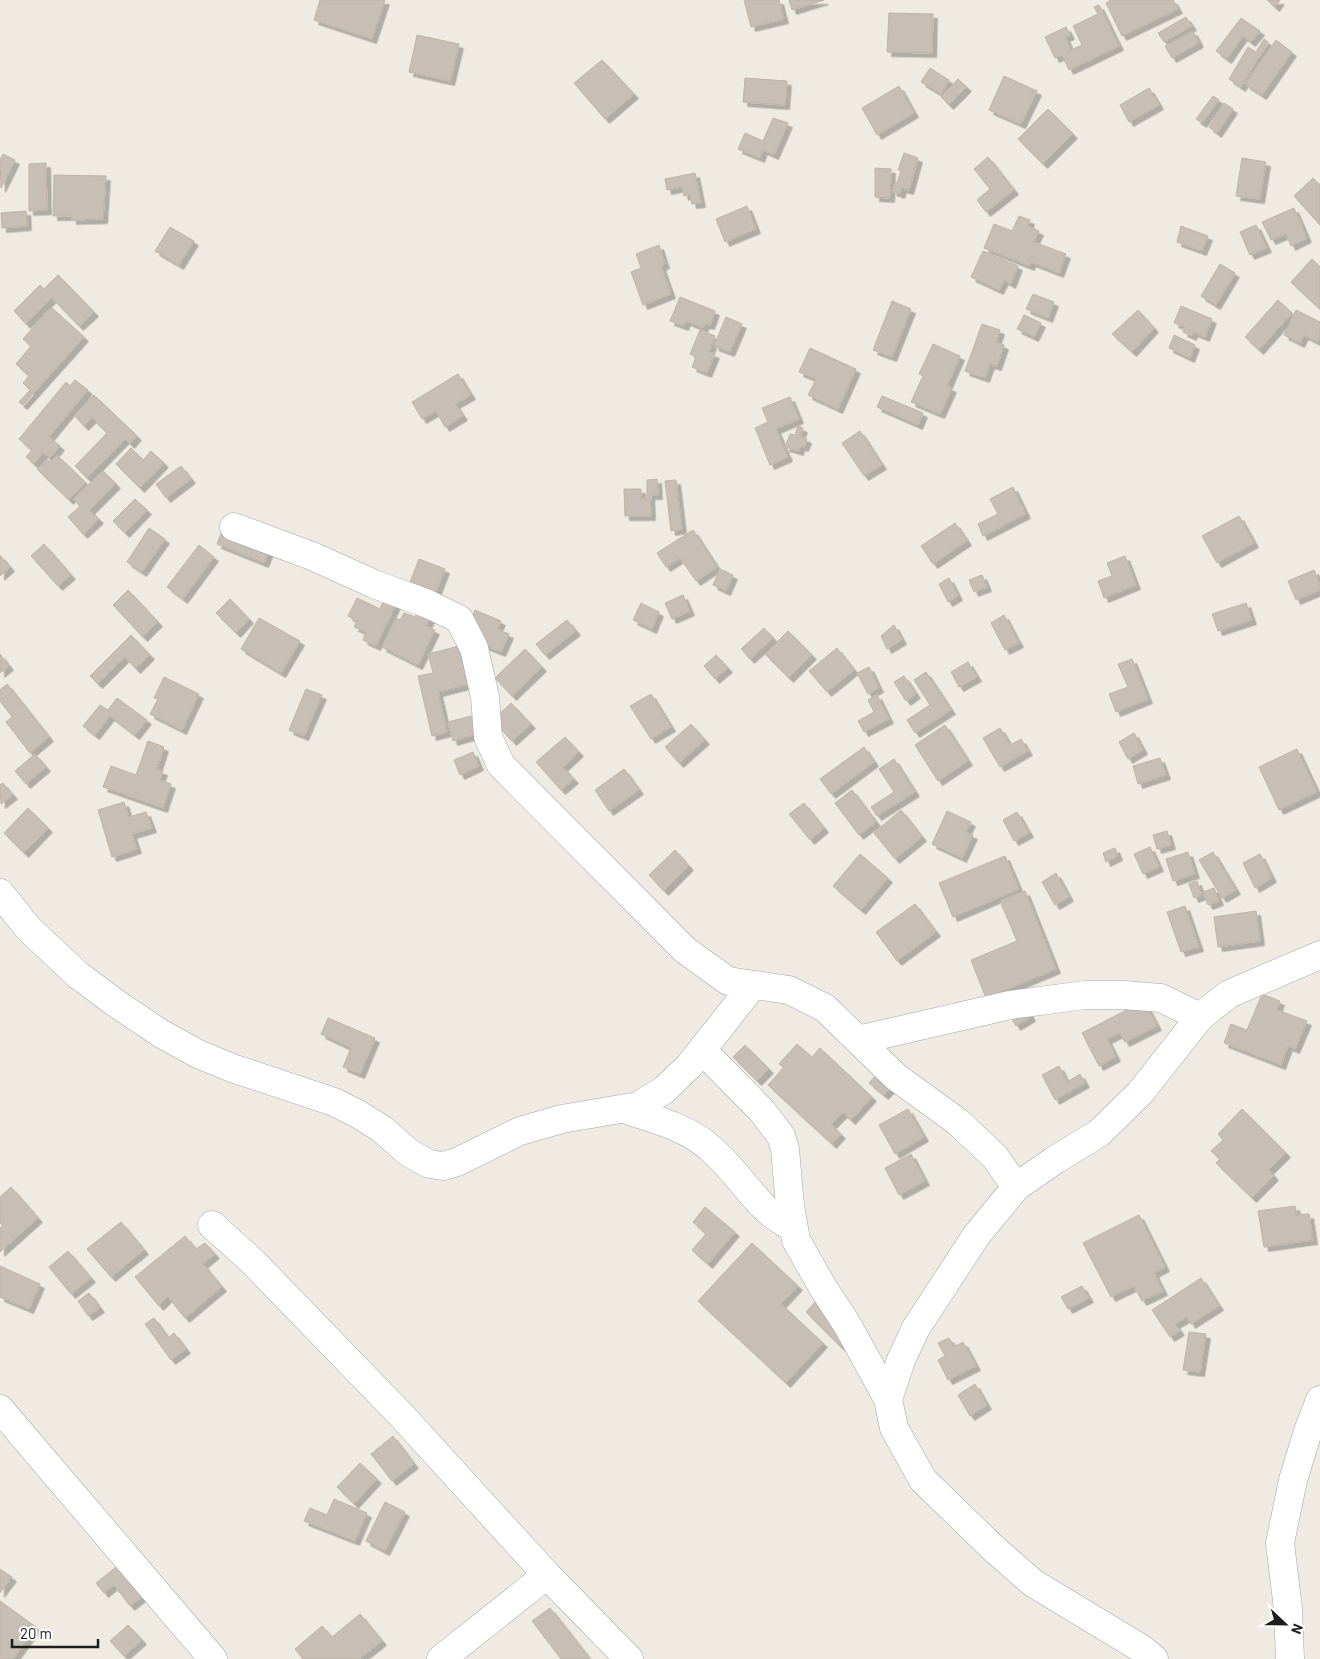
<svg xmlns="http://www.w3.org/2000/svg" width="1320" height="1659" viewBox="0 0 1320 1659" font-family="Barlow,sans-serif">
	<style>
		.building { fill: #c7beb5; stroke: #c1b3a3; filter: url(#shadow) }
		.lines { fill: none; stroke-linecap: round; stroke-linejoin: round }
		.minor-casing { stroke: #a4a4a4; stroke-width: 29 }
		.minor { stroke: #fff; stroke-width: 28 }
	</style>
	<defs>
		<filter id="shadow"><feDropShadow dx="4.5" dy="4.5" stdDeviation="0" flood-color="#0004"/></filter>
	</defs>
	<rect width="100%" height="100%" fill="#efebe2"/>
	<g class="building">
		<polygon points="320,0 385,0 372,39 314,20"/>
		<polygon points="744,0 779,0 784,19 751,27"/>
		<polygon points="789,0 824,0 792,10"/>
		<polygon points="1111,0 1173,0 1178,9 1122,36 1106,3"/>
		<polygon points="1267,0 1280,0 1275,7"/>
		<polygon points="1099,5 1119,46 1069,70 1062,55 1055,58 1045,37 1066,27 1070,35 1065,37 1071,50 1082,45 1073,26 1098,14 1094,7"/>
		<polygon points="889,13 933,14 932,53 887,52"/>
		<polygon points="1186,17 1192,26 1164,42 1158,33"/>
		<polygon points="1241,18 1260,31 1251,42 1243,36 1227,59 1216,51"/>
		<polygon points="1193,31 1199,43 1172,58 1165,46"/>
		<polygon points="417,35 459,44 450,81 409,72"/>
		<polygon points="1264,39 1268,42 1241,87 1229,79 1248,47 1256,52"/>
		<polygon points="1276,40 1292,52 1262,95 1245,84"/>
		<polygon points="602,60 634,94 605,119 574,83"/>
		<polygon points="930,68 949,80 941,94 921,82"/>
		<polygon points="1004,76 1037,91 1021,124 989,110"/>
		<polygon points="745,78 787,81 785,105 743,102"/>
		<polygon points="958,79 967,87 949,105 941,97"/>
		<polygon points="899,86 914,113 877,135 862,108"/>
		<polygon points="1149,88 1159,105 1129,122 1120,105"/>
		<polygon points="1213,96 1219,100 1202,123 1196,119"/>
		<polygon points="1224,103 1233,109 1217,133 1209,127"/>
		<polygon points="1048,109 1073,134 1043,164 1018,139"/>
		<polygon points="773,118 788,123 774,155 763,150 760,158 738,149 745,133 763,141"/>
		<polygon points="904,153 918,158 909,190 902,188 900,194 892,191 895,182 897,183 901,171 898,170"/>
		<polygon points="3,154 15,160 1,188 0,160"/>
		<polygon points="988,157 1014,190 986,212 977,200 990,189 974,169"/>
		<polygon points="1242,158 1266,162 1260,199 1236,196"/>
		<polygon points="46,163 47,210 29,211 29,164"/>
		<polygon points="875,168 891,169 890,198 875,197"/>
		<polygon points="695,173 701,203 692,204 690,194 684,196 682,187 667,190 665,179"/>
		<polygon points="54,175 106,176 103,219 72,220 72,216 53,216"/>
		<polygon points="1313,178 1320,185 1320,225 1294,196"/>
		<polygon points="747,206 756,229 725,242 716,219"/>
		<polygon points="1294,208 1307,238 1291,246 1286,234 1271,240 1262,222"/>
		<polygon points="26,211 27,226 2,228 1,213"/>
		<polygon points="1019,216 1030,220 1028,226 1039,231 1034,242 1066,254 1059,273 1031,262 1030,266 984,248 994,224 1012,231"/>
		<polygon points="1256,225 1267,248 1250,255 1240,232"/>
		<polygon points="1181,226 1208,236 1202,251 1177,242"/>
		<polygon points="170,227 194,241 179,265 155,251"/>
		<polygon points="659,245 665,264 661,266 671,294 643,305 631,272 641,268 636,254"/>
		<polygon points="983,251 1018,266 1011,284 1004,280 999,290 971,277"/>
		<polygon points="1312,259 1320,267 1320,309 1291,282"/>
		<polygon points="1220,264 1235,273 1216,305 1201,296"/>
		<polygon points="58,275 94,312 79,326 52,298 26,324 14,311 40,285 44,289"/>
		<polygon points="1033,294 1054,302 1048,318 1026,309"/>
		<polygon points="680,297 715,311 710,325 705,324 703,328 686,321 684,326 670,321"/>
		<polygon points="1278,300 1292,313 1259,350 1245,337"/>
		<polygon points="892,301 911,309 892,357 873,350"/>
		<polygon points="1181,306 1212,319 1205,337 1193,332 1192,336 1183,332 1185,327 1174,323"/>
		<polygon points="51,307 84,337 23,405 19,402 30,390 23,383 29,376 16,364 31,346 23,339"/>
		<polygon points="1138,310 1154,328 1132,352 1112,334"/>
		<polygon points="1296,310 1320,322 1320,337 1318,342 1304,335 1300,343 1284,335"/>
		<polygon points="1024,315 1041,323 1034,337 1017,329"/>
		<polygon points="726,317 742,324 730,352 714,346"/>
		<polygon points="982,324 1000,330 996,342 1004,345 997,366 990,364 985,378 965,371"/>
		<polygon points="700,330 715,336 709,352 715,354 707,373 692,367 696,357 690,354"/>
		<polygon points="1174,335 1195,345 1190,358 1169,348"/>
		<polygon points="933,344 960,356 947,386 952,388 940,414 911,402 923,376 919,374"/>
		<polygon points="810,348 856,369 838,409 808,395 816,379 799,372"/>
		<polygon points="458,374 471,395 455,404 463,416 445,427 436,411 422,419 412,402"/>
		<polygon points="75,380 88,390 49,437 60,446 50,458 43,453 34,464 26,457 32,450 19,439 66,382 70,386"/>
		<polygon points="94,395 137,436 130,444 125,439 87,478 75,466 107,433 92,418 84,426 74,415"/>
		<polygon points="882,396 923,413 918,425 877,407"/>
		<polygon points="790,397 799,419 776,429 788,457 770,465 755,428 768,422 762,408"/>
		<polygon points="798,426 803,428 800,436 807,439 804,447 800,446 799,451 785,447 790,434 795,435"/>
		<polygon points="860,431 882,465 864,476 842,443"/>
		<polygon points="131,448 143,460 151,451 164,463 140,488 116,464"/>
		<polygon points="57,455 86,483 69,500 37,469 47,459 50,462"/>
		<polygon points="181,466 191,479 166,498 156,484"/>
		<polygon points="103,471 116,484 90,510 99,519 83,534 68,517 80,506 73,499"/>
		<polygon points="657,479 658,495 650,495 651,516 625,516 624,489 641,489 641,499 647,498 647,480"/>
		<polygon points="676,480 682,529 671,531 665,481"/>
		<polygon points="1013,487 1026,514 983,536 978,524 998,514 990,499"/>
		<polygon points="135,499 147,510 125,533 113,521"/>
		<polygon points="1239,516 1254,543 1217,563 1202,536"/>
		<polygon points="955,523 967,541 933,564 921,546"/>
		<polygon points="149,528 165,539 142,572 127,562"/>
		<polygon points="223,529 270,548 264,563 217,544"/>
		<polygon points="693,530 717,567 696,581 680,558 666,567 657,553"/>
		<polygon points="44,544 71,575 58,586 31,556"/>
		<polygon points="199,545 214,557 183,599 167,587"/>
		<polygon points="0,555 10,567 0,576"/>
		<polygon points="1125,556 1136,585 1104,598 1098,581 1112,576 1107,563"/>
		<polygon points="419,559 445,569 435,595 409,585"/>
		<polygon points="720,569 733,575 726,591 713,585"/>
		<polygon points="1314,570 1320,584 1320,590 1296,600 1288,581"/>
		<polygon points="982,575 987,587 974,592 969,580"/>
		<polygon points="949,578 958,596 948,602 939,584"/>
		<polygon points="128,590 158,622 143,637 113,605"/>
		<polygon points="683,595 690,611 672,619 665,603"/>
		<polygon points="385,597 397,602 376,646 363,640 366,632 354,627 357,621 348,616 357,598 380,609"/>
		<polygon points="230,599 249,619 236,633 216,613"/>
		<polygon points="423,601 436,608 426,626 435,630 418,665 382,647 396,618 400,620 404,613 415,617"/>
		<polygon points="641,603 659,612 652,629 633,620"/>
		<polygon points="1246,603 1252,620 1218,631 1212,614"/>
		<polygon points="475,610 501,621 497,629 509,634 501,652 464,637"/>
		<polygon points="1004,615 1019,643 1005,650 991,623"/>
		<polygon points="259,618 300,641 281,673 241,649"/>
		<polygon points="567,620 576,631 545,655 536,644"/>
		<polygon points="894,625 902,640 887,649 881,636"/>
		<polygon points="764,628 773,638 750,659 741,649"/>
		<polygon points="788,631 812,655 789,678 765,654"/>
		<polygon points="131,635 150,655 136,669 125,657 98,684 90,676"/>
		<polygon points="459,646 469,684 438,692 447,732 432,736 418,676 433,673 428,654"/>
		<polygon points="837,648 854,670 827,692 809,671"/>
		<polygon points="525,649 542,667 512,696 495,678"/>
		<polygon points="0,654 9,666 0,673"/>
		<polygon points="716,655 728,668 715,679 704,666"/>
		<polygon points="1132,659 1148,699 1116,712 1109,694 1128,687 1118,664"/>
		<polygon points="968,662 977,677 959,687 951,672"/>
		<polygon points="869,667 879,688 868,694 857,673"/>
		<polygon points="926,672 951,710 915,733 907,720 930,705 914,680"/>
		<polygon points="904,676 916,694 906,701 894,682"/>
		<polygon points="164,677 199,694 182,730 150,714 158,699 154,698"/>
		<polygon points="7,684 49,737 30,753 6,722 12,717 0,701 0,690"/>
		<polygon points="306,689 322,695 304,736 289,730"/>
		<polygon points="651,694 671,727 651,739 630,706"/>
		<polygon points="877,695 889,719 864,732 858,721 874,712 868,700"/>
		<polygon points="117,698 147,720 135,735 110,716 95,735 83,726 100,705 108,710"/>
		<polygon points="511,703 531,724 512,741 493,720"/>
		<polygon points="475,715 480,733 453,741 448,722"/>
		<polygon points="691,724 705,740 679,763 665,747"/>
		<polygon points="945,725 968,761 938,781 915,745"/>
		<polygon points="1000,728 1010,745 1021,739 1028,751 1000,767 983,738"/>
		<polygon points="1134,733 1143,750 1128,759 1119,742"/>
		<polygon points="565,737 579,752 563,767 574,779 561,790 536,762"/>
		<polygon points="148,741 164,747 157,769 163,771 160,780 171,784 163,808 103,787 111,766 136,775"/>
		<polygon points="864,747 874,762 831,794 820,779"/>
		<polygon points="1297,749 1317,792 1279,810 1259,767"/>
		<polygon points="473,752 479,766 460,775 454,760"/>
		<polygon points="35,754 46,767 26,784 15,771"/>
		<polygon points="1160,758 1166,775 1138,784 1133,766"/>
		<polygon points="894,759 915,792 877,816 871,807 894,792 879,769"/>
		<polygon points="624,769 639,790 609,811 595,790"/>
		<polygon points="3,783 13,795 1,804 0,785"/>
		<polygon points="852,790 876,822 859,835 835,803"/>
		<polygon points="124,802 129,817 146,812 152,828 132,834 137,849 112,857 98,810"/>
		<polygon points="804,803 824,828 810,840 789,814"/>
		<polygon points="28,808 48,828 24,853 4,833"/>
		<polygon points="901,810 922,837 895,859 874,833"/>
		<polygon points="947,811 971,822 966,832 973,835 962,858 932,844"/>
		<polygon points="1017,812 1029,833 1014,841 1003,820"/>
		<polygon points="1167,831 1171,845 1157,849 1153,835"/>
		<polygon points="1150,847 1159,867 1143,874 1134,854"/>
		<polygon points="1115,848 1118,856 1106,862 1103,853"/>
		<polygon points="675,850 689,866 664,891 649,875"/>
		<polygon points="1188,852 1195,874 1173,881 1166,859"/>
		<polygon points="1213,852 1236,890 1222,898 1199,860"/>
		<polygon points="860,854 888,878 861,910 833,886"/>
		<polygon points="1260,854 1272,878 1255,888 1243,863"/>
		<polygon points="1005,856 1019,889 953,917 939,883"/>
		<polygon points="1056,873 1069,897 1055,905 1042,882"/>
		<polygon points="1197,881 1202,895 1194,898 1189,884"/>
		<polygon points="1214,888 1219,901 1208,905 1203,892"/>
		<polygon points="1025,891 1056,969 986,998 971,960 1017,941 1000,901"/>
		<polygon points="915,904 936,932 897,961 876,932"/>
		<polygon points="1185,906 1199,947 1181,952 1167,912"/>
		<polygon points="1256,911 1260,941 1218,947 1214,917"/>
		<polygon points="1262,994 1280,1001 1277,1010 1307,1021 1295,1049 1288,1046 1281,1065 1224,1043 1231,1024 1247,1030"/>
		<polygon points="1144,1001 1157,1026 1125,1042 1120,1033 1107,1039 1116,1057 1099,1066 1082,1033"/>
		<polygon points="1025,1006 1031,1017 1016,1026 1010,1015"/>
		<polygon points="328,1018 375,1038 360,1074 343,1067 351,1048 321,1034"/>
		<polygon points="797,1044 812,1057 820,1048 872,1097 851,1120 843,1113 831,1125 841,1134 832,1144 768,1085 784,1067 779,1064"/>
		<polygon points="745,1045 769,1069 757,1081 733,1057"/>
		<polygon points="1059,1066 1067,1082 1080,1074 1085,1083 1055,1100 1042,1075"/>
		<polygon points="878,1073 893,1085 884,1095 869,1083"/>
		<polygon points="908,1109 924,1137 895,1154 879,1125"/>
		<polygon points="1242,1109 1286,1153 1269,1170 1274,1176 1252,1198 1216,1163 1220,1159 1211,1151 1223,1140 1218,1134"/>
		<polygon points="911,1154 925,1181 899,1195 885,1168"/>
		<polygon points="11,1187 38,1218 0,1252 0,1228 3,1226 0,1223 0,1197"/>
		<polygon points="1295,1206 1296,1215 1309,1214 1313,1240 1264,1247 1258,1211"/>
		<polygon points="705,1207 735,1232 708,1264 692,1250 706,1234 693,1222"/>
		<polygon points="1139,1215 1165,1267 1154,1273 1163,1291 1142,1301 1134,1286 1111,1297 1083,1243"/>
		<polygon points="121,1222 144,1250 111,1277 87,1249"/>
		<polygon points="185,1236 196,1249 205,1243 215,1254 203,1264 222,1287 185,1318 168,1297 159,1306 135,1277"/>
		<polygon points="752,1243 798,1286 781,1304 823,1343 786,1383 698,1301"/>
		<polygon points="68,1251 91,1278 71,1294 49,1267"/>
		<polygon points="0,1266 40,1284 29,1309 0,1297"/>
		<polygon points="1201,1278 1219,1306 1191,1324 1187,1317 1175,1324 1180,1331 1170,1337 1152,1310"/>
		<polygon points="1082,1286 1089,1298 1068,1309 1061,1297"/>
		<polygon points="89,1293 100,1308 88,1316 78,1301"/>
		<polygon points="819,1298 854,1333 841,1347 806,1312"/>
		<polygon points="154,1318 168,1338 174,1333 186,1349 171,1360 145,1324"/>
		<polygon points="1189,1332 1206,1334 1200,1372 1183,1370"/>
		<polygon points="949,1338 954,1347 963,1342 976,1366 948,1380 938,1360 945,1356 938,1343"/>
		<polygon points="975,1384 987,1405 970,1416 958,1395"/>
		<polygon points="393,1436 414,1464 392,1481 371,1454"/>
		<polygon points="360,1463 377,1479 354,1504 337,1487"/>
		<polygon points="334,1499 367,1513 355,1541 304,1521 310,1508 327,1515"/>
		<polygon points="385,1502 405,1512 385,1551 366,1541"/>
		<polygon points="120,1564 144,1595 130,1606 114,1585 104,1593 96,1583"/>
		<polygon points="0,1569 12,1577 0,1593"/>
		<polygon points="0,1601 36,1627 13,1659 0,1659"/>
		<polygon points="550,1608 590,1659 561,1659 532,1621"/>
		<polygon points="360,1614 382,1641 359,1659 303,1659 295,1649 322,1626 332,1637"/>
		<polygon points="128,1625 142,1640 124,1656 110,1641"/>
	</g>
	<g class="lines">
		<g class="minor-casing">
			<g id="minor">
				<polyline points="234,527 312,556 374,584 428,604 459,619 474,648 485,697 488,737 501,765 685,950 728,981 789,990 825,1008 896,1077 958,1122 995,1157 1016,1187"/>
				<polyline points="0,893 29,929 78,975 117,1004 160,1033 198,1054 232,1068 334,1102 358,1114 382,1129 408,1152 429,1164 443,1166 457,1162 520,1131 562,1119 638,1106 664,1090 690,1065 753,985"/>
				<polyline points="858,1040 1010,1005 1085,995 1124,995 1161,998 1200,1017"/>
				<polyline points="702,1050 762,1111 781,1136 785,1149 790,1206 796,1240 822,1286 848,1326 888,1399"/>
				<path d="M624 1109C653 1119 687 1127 710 1148 730 1165 744 1186 762 1205 771 1215 782 1221 793 1228"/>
				<polyline points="212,1225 253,1262 402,1416 547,1575 629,1659"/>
				<polyline points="0,1409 213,1659"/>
				<polyline points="441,1659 547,1575"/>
				<polyline points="1154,1659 1142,1649 1033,1583 993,1548 923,1480 894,1428 888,1399 901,1360 916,1328 976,1236 1016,1187 1055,1160 1099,1133 1140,1093 1200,1017 1229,994 1320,955"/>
				<polyline points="1290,1659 1288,1609 1280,1543 1293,1480 1309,1428 1320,1400"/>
			</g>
		</g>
		<use href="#minor" class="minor"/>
	</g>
	<g transform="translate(1285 1624) rotate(112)" stroke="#ffffff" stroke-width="4" paint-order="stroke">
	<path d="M0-4L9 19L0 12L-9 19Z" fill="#1d1d1d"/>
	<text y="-8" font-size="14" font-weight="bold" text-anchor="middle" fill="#1d1d1d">N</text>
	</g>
	<path d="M12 1639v8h86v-8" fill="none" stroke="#1d1d1d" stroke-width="2.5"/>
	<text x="20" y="1639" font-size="15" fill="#1d1d1d" stroke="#ffffff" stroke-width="4" paint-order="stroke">20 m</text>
</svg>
